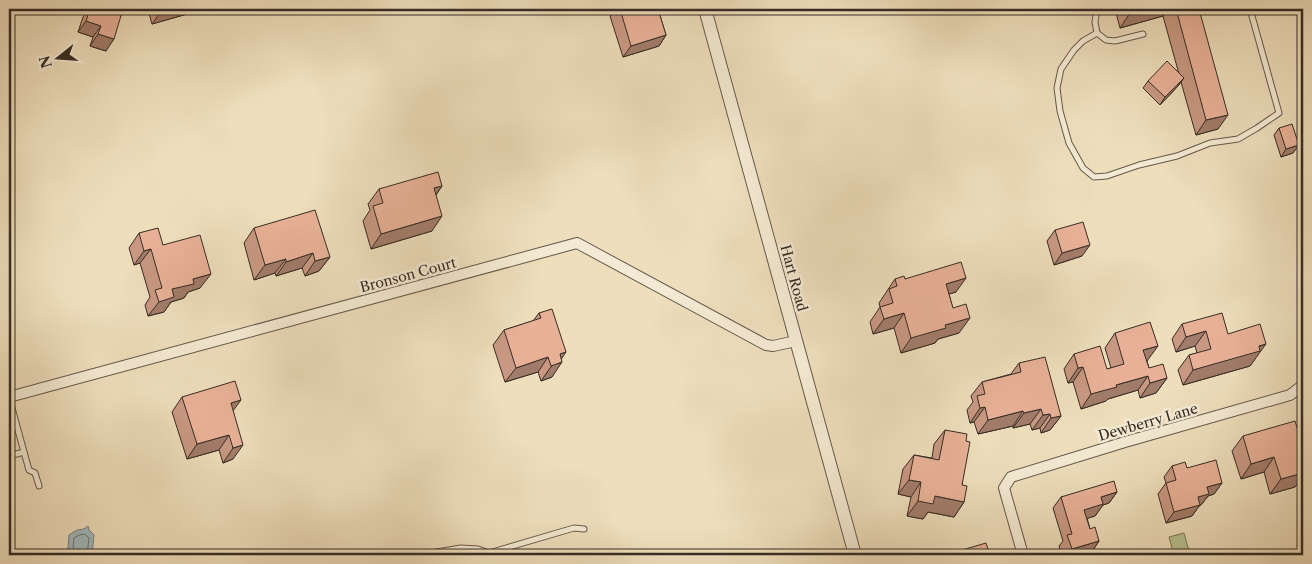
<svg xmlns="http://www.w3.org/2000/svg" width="1312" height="564" viewBox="0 0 1312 564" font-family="'Libre Caslon Text',serif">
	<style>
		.green { fill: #b9c190; stroke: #78765a }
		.water { fill: #9fb9bc; stroke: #758180 }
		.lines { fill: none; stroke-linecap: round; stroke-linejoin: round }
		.shore { stroke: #6b7270; stroke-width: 1 }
		.service-casing { stroke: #65584b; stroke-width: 7 }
		.minor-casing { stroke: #65584b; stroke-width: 12 }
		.tertiary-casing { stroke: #65584b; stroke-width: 14 }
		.service { stroke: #f4ead3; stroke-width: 5 }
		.minor { stroke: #f4ead3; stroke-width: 10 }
		.tertiary { stroke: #f4ead3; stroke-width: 12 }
		.wall { fill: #c89882; stroke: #372c25 }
		.shaded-wall { fill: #a27c6a; stroke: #372c25 }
		.building { fill: #e8b197; stroke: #372c25 }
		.labels { text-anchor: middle; stroke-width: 5; stroke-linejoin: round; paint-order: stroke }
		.street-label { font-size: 14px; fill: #372c25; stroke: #f4ead3 }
	</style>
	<rect width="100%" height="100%" fill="#eedebc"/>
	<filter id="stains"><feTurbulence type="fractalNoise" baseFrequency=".004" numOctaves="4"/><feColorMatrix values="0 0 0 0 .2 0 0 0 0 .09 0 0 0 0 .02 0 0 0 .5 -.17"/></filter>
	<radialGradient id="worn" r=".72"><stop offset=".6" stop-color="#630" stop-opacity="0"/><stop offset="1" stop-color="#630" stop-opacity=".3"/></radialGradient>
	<polygon class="green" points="1184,533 1190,555 1174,555 1169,537"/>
	<polygon class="water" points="88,526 89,530 94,535 92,555 70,555 68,548 69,535 77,530 84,529"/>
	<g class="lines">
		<polyline class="shore" points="75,555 73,547 74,538 79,535 85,534 89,538 87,555"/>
		<g class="service-casing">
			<g id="service">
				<polyline points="1097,9 1095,22 1097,33 1106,40 1115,41 1143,34"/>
				<polyline points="1097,33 1083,41 1074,50 1061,69 1057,88 1060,111 1069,143 1083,168 1094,177 1107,176 1139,165 1177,156 1210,143 1238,139 1257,128 1279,113 1250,9"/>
				<polyline points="9,397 24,452 9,456"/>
				<polyline points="24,452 29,470 35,473 39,486"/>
				<polyline points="418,555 461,548 478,549 489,553 574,528 584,529"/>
			</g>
		</g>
		<g class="minor-casing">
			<g id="minor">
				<polyline points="9,397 577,243 766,345 773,346 796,341"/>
				<polyline points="1023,555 1004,488 1011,477 1125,442 1290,395 1303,385"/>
			</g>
		</g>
		<g class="tertiary-casing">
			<polyline id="tertiary" points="705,9 855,555"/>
		</g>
		<use href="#service" class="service"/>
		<use href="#minor" class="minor"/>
		<use href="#tertiary" class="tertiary"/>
	</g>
	<g class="wall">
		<polygon points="89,9 123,9 106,51 90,46 93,37 78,32 83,17"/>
		<polygon points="153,9 201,9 195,11 194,12 152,24 149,13"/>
		<polygon points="616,9 658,9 666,35 659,46 623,57 610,16"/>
		<polygon points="1115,9 1199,9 1218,129 1196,135 1181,82 1178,86 1160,105 1143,88 1148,81 1179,74 1163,16 1120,28"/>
		<polygon points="1279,128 1293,153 1281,157 1274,135"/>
		<polygon points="442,186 436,195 432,231 371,249 363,221 370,210 368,204 379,189"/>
		<polygon points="254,228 330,257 319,271 305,276 302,268 276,276 275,273 254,280 244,243"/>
		<polygon points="1055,230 1082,256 1054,265 1047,241"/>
		<polygon points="139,233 163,245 200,288 188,292 184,298 171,302 164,312 148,316 145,305 150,297 140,263 134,265 129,248"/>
		<polygon points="895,279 905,279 956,292 949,294 959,333 938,339 935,343 901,353 894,328 873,334 870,322 880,307 879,303"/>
		<polygon points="539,313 561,359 552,377 541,381 538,372 505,382 493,345 504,330 533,321"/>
		<polygon points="1182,324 1228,334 1255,359 1250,366 1183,385 1178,370 1189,355 1197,353 1195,346 1176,352 1172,339"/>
		<polygon points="1115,333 1147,361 1149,368 1167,378 1156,393 1140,398 1138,390 1108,399 1106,401 1081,409 1073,382 1068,383 1064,369 1074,354 1107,369 1111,368 1105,348"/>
		<polygon points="1019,363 1061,416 1050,430 1041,433 1040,428 1032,430 1030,424 1013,428 1013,426 978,434 974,422 970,423 967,410 973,402 971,396 982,382 1011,374"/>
		<polygon points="182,397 233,411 233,459 223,463 219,450 187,459 172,412"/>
		<polygon points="945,430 966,441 962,485 964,502 954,517 928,512 923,519 907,516 911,497 898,494 903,469 914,455 932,458 934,444"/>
		<polygon points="1243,436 1303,447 1303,475 1295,487 1270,494 1264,472 1241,479 1232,451"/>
		<polygon points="1172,466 1187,468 1222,483 1214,494 1208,496 1201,505 1199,506 1192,516 1166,523 1158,494 1166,483 1164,477"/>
		<polygon points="1117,492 1109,503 1103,505 1095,516 1087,518 1090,529 1099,541 1091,553 1082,555 1062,555 1059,546 1063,541 1053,508 1061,497"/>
		<polygon points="959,551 990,555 955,555"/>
	</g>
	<g class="shaded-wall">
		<polygon points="175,9 201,9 195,11 194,12 152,24 160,13"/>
		<polygon points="1145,9 1168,9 1163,16 1120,28 1130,13"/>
		<polygon points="86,21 101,26 93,37 78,32"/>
		<polygon points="98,34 114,39 106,51 90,46"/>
		<polygon points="666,35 659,46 623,57 631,46"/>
		<polygon points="1184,78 1178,86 1160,105 1165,97"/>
		<polygon points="1228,115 1218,129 1196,135 1206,120"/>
		<polygon points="1299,145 1293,153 1281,157 1286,149"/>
		<polygon points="442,186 432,200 434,188"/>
		<polygon points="442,216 432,231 371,249 381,234"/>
		<polygon points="1090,245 1082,256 1054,265 1062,253"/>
		<polygon points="151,249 140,263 134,265 144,251"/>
		<polygon points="313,253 302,268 276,276 286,262"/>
		<polygon points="330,257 319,271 305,276 315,261"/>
		<polygon points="286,259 275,273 254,280 265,265"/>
		<polygon points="211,274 200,288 188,292 184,298 171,302 164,312 148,316 159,302 172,289 193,279"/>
		<polygon points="966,278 956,292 935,298 946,284"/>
		<polygon points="904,313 894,328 873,334 884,319"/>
		<polygon points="970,318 959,333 938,339 935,343 901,353 911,338 945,325"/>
		<polygon points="1206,331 1195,346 1176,352 1186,337"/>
		<polygon points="1266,344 1250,366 1183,385 1193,370"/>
		<polygon points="1158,346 1147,361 1133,365 1143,350"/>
		<polygon points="566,352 558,364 562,362 552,377 541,381 560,354"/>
		<polygon points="548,357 538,372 505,382 516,368"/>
		<polygon points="1083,367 1073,382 1068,383 1078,368"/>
		<polygon points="1148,376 1138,390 1108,399 1106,401 1081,409 1091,394 1116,385"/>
		<polygon points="1167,378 1156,393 1140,398 1150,383"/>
		<polygon points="241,400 230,415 231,403"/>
		<polygon points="985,407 974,422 970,423 980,408"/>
		<polygon points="1041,409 1030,424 1013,428 1024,413"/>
		<polygon points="1023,411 1013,426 978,434 988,420"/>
		<polygon points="1050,414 1040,428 1032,430 1043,415"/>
		<polygon points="1061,416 1050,430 1041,433 1051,418"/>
		<polygon points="229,435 219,450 187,459 197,444"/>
		<polygon points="243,445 233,459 223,463 233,448"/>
		<polygon points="1274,457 1264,472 1241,479 1251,464"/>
		<polygon points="1303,473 1303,475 1295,487 1270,494 1281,479"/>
		<polygon points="909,480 921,482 911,497 898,494"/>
		<polygon points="1222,483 1214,494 1208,496 1201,505 1199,506 1192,516 1166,523 1174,512 1198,497 1207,487"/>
		<polygon points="1117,492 1109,503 1103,505 1095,516 1076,522 1084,510 1101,497"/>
		<polygon points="935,496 964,502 954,517 928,512 923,519 907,516 918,501"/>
		<polygon points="1099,541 1091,553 1082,555 1067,555 1072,549"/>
	</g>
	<g class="building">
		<polygon points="90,9 123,9 114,39 98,34 101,26 86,21"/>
		<polygon points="159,9 175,9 160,13"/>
		<polygon points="620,9 658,9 666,35 631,46"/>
		<polygon points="1129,9 1145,9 1130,13"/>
		<polygon points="1176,9 1199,9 1228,115 1206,120"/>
		<polygon points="1167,61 1184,78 1165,97 1148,81"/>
		<polygon points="1292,124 1299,145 1286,149 1279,128"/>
		<polygon points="438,172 442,186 434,188 442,216 381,234 373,206 383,203 379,189"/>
		<polygon points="315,210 330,257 315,261 313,253 286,262 286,259 265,265 254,228"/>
		<polygon points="1083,222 1090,245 1062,253 1055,230"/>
		<polygon points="158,228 163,245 200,235 211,274 193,279 194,284 172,289 174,297 159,302 155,290 162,288 151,249 144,251 139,233"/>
		<polygon points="961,262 966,278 946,284 953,308 966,304 970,318 945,325 946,328 911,338 904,313 884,319 880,307 893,303 889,289 897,286 895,279 904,276 905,279"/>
		<polygon points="552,309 566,352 560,354 562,362 551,366 548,357 516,368 504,330 541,318 539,313"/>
		<polygon points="1222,313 1228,334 1260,324 1266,344 1259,346 1260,351 1193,370 1189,355 1211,349 1206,331 1186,337 1182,324"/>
		<polygon points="1150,322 1158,346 1143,350 1149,368 1163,364 1167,378 1150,383 1148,376 1116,385 1117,387 1091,394 1083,367 1078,368 1074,354 1100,346 1107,369 1124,364 1115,333"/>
		<polygon points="1045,357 1061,416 1051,418 1050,414 1043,415 1041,409 1024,413 1023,411 988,420 985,407 980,408 977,396 985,394 982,382 1021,372 1019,363"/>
		<polygon points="235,381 241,400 231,403 243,445 233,448 229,435 197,444 182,397"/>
		<polygon points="1295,421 1303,447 1303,473 1281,479 1274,457 1251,464 1243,436"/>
		<polygon points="945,430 967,434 966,441 970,442 962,485 967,486 964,502 935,496 933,504 918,501 921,482 909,480 914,455 939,460"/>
		<polygon points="1216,460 1222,483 1207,487 1209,494 1198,497 1200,505 1174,512 1166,483 1176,480 1172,466 1185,462 1187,468"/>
		<polygon points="1114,481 1117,492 1101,497 1103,504 1084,510 1090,529 1095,527 1099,541 1072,549 1067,535 1072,534 1061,497"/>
		<polygon points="986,543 990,555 960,555 959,551"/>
	</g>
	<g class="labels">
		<g class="street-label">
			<text transform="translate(408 275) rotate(-15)" y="5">Bronson Court</text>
			<text transform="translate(794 278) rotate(75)" y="5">Hart Road</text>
			<text transform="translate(1148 422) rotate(-16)" y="5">Dewberry Lane</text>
		</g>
	</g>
	<rect width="1312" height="564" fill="none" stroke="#eedebc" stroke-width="30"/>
	<rect x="10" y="10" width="1292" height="544" fill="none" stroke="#372c25" stroke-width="2.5"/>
	<rect x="15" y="15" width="1282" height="534" fill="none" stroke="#372c25"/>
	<g transform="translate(58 58) rotate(253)" stroke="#f4ead3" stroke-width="4" paint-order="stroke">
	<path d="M0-4L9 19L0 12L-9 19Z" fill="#372c25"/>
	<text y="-8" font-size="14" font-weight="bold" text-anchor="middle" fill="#372c25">N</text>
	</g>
	<rect width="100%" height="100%" filter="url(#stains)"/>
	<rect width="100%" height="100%" fill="url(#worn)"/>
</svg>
